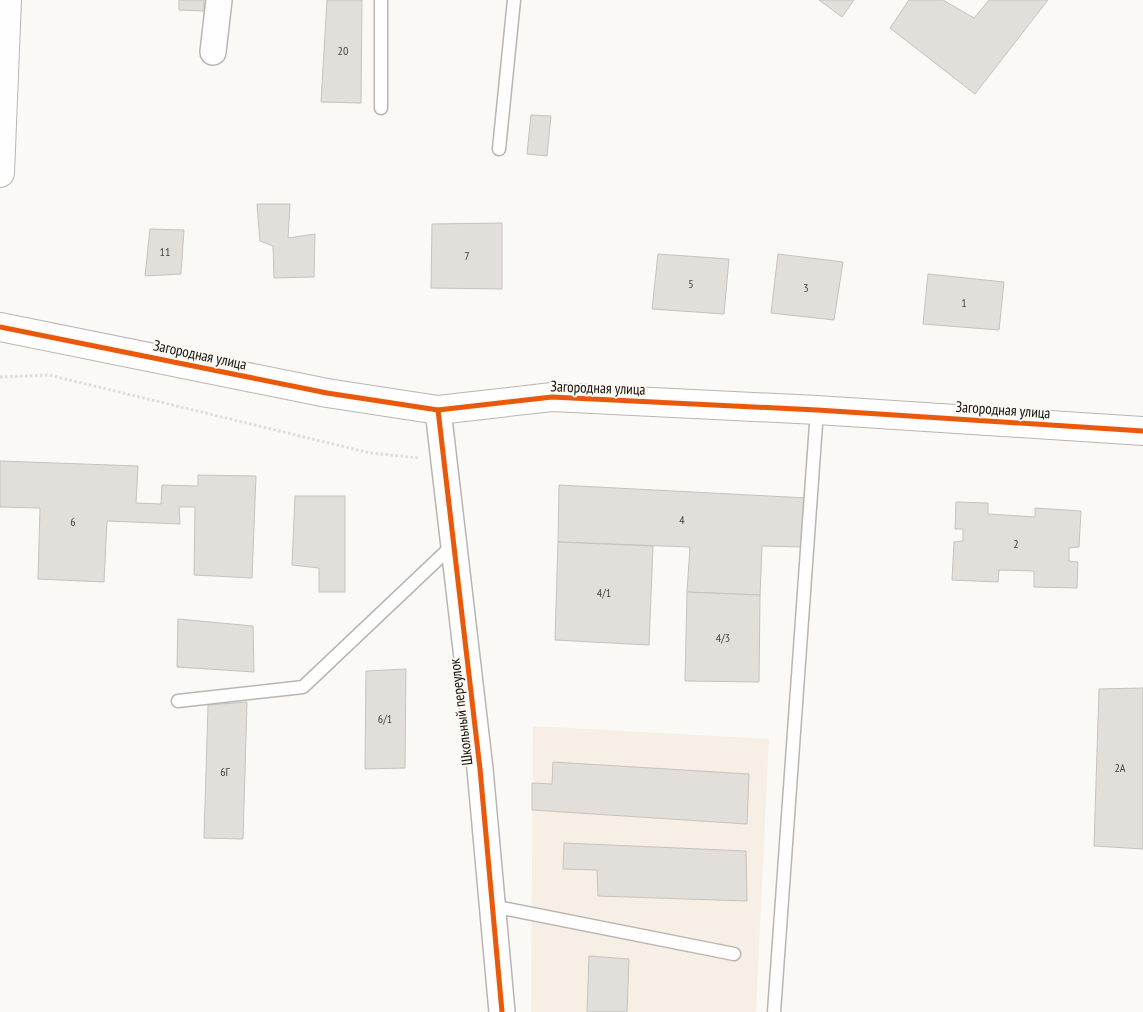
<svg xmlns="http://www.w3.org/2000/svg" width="1143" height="1012" viewBox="0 0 1143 1012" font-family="'PT Sans Narrow',sans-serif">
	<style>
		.built { fill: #f7efe5 }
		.building { fill: #e2ded9; stroke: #c6c2bd }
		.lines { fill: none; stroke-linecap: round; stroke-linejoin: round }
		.service-casing { stroke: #b9b5b1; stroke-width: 15 }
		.minor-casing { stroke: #b9b5b1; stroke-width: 28 }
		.tertiary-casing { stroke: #b9b5b1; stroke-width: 30 }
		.path { stroke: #dedddc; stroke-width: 3; stroke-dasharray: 2.5 2.5; stroke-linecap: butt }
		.service { stroke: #fefefe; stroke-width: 12 }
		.minor { stroke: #fefefe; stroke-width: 25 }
		.tertiary { stroke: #fefefe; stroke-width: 28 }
		.cycleway-casing { stroke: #fcf9f5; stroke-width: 8 }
		.cycleway { stroke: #e8590c; stroke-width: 5 }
		.labels { text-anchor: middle; stroke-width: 4; stroke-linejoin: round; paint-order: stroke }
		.number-label { font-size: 12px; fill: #4a453e }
		.street-label { font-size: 15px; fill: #140f08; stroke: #fcf9f5 }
	</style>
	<rect width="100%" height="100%" fill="#fbf9f6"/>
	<polygon class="built" points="533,726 769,739 756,1012 531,1012"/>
	<g class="building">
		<polygon points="179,0 204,0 204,11 179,10"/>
		<polygon points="327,0 362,0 361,103 321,102"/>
		<polygon points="819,0 854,0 842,17"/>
		<polygon points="909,0 943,0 974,18 989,0 1048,0 975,94 890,28"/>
		<polygon points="531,115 551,116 547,156 527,154"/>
		<polygon points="257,204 290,204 288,238 315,234 314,277 274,278 273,246 260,241"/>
		<polygon points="502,223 502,289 431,288 432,224"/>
		<polygon points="150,229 184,230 181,274 145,276"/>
		<polygon points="658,254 729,259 724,314 652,309"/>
		<polygon points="778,254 843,262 834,320 771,313"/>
		<polygon points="928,274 1004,282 999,330 923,324"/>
		<polygon points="0,461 138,466 136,503 161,504 162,485 198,486 198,475 256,476 252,578 194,575 195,507 179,507 180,524 107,521 104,582 38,579 40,508 0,507"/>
		<polygon points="559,485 807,498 803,547 762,546 760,595 687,592 690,547 558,542"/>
		<polygon points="295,496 345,496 345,592 319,592 319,568 292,565"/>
		<polygon points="956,502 988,503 988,514 1035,517 1035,508 1081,511 1079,547 1069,548 1069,561 1078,562 1077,588 1034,587 1034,571 999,570 998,582 952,580 954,542 963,541 963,529 955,529"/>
		<polygon points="558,542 653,546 649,645 555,640"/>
		<polygon points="687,592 760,595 759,682 685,681"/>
		<polygon points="178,619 253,626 254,672 177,667"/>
		<polygon points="406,669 405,768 365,769 366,671"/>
		<polygon points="1143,688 1143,849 1094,846 1099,689"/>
		<polygon points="247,702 243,839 204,838 208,705"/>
		<polygon points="553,762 749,774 747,824 532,810 532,783 552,784"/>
		<polygon points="564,843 746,851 747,901 598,896 597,870 563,869"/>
		<polygon points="589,956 629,959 627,1012 587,1012"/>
	</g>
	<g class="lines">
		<g class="service-casing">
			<g id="service">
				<polyline points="381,0 381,108"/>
				<polyline points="499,149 514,0"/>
				<polyline points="178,701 303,687 454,544"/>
				<polyline points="492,906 734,954"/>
				<polyline points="774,1012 817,410"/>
			</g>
		</g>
		<g class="minor-casing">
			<g id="minor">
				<polyline points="213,52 219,0"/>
				<polyline points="438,410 480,769 502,1012"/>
			</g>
		</g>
		<g class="tertiary-casing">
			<g id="tertiary">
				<polyline points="0,173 7,0"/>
				<polyline points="0,327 327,393 438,410 552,397 817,410 1143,431"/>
			</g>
		</g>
		<polyline class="path" points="0,377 49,375 370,453 419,458"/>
		<use href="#service" class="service"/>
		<use href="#minor" class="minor"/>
		<use href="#tertiary" class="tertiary"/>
		<g class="cycleway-casing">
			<g id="cycleway">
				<polyline points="0,327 327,393 438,410 552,397 817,410 1143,431"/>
				<polyline points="438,410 480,769 502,1012"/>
			</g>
		</g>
		<use href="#cycleway" class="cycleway"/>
	</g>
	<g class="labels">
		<g class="number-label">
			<text x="343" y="55">20</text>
			<text x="165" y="256">11</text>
			<text x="467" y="260">7</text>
			<text x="691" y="288">5</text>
			<text x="806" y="292">3</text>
			<text x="964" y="307">1</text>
			<text x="682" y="524">4</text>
			<text x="73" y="526">6</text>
			<text x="1016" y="548">2</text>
			<text x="604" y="597">4/1</text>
			<text x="723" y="642">4/3</text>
			<text x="385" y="723">6/1</text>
			<text x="1120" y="772">2А</text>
			<text x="225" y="776">6Г</text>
		</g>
		<g class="street-label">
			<text transform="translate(200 355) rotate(12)" y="5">Загородная улица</text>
			<text transform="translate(598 388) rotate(2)" y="5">Загородная улица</text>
			<text transform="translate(1003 410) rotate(4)" y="5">Загородная улица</text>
			<text transform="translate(461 712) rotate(-97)" y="5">Школьный переулок</text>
		</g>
	</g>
</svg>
